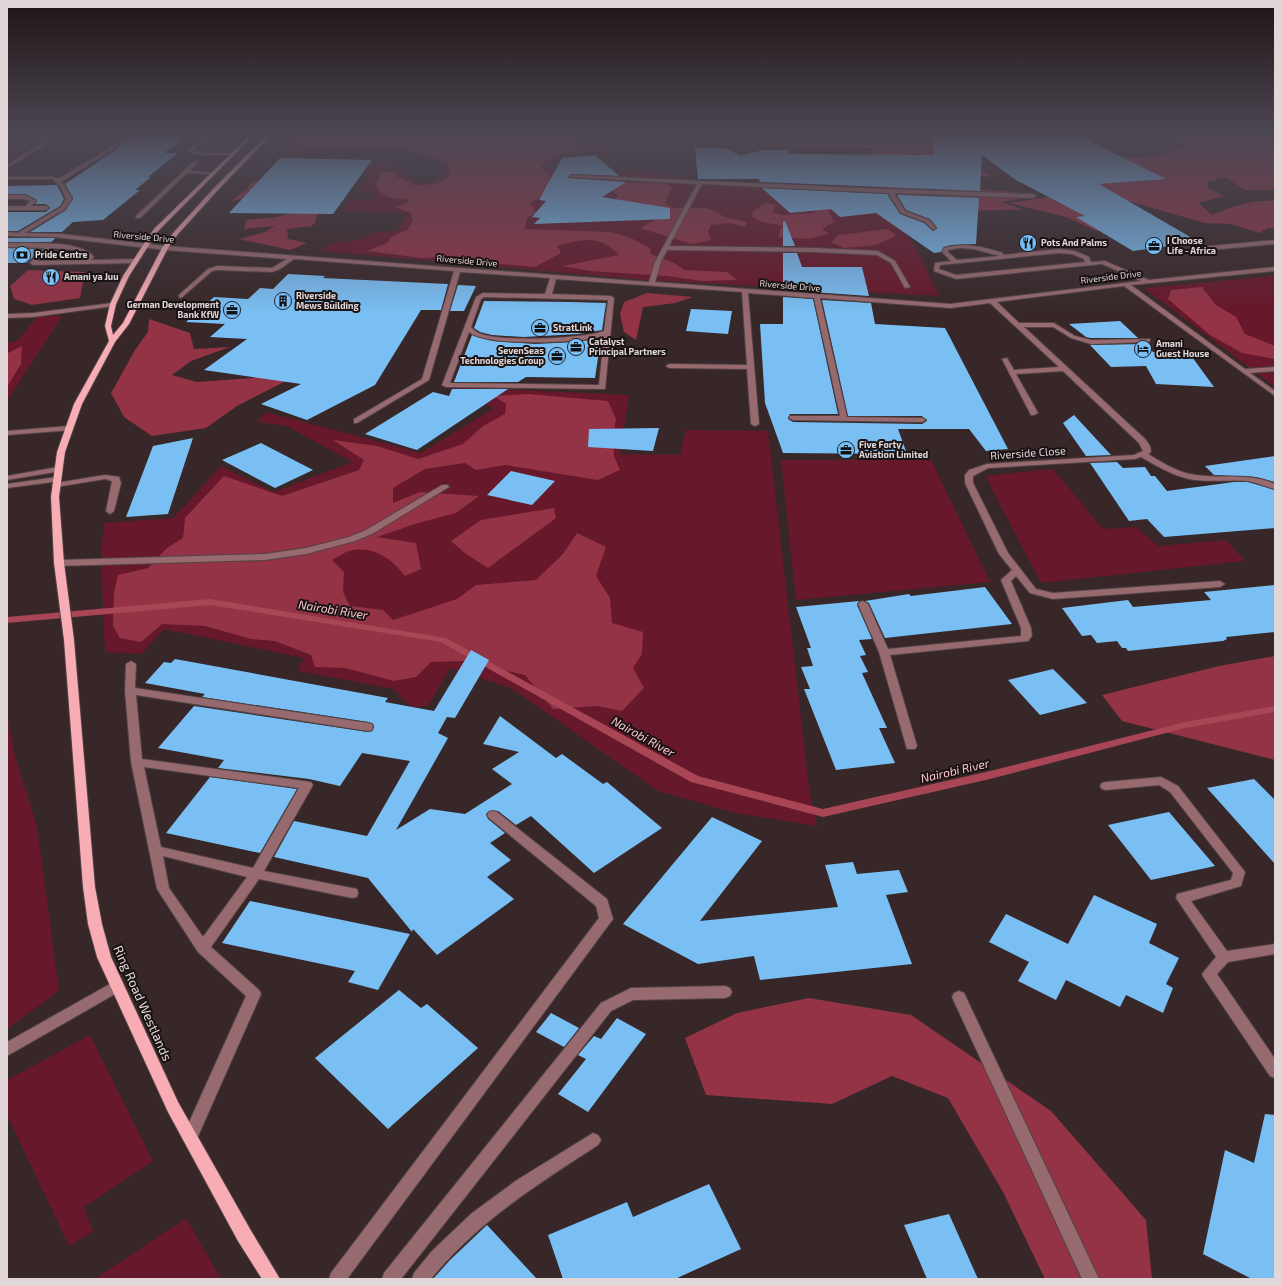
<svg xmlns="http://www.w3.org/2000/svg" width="1282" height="1286" viewBox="0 0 1282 1286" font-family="'Exo 2',sans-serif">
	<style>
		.green { fill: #67182a }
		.forest { fill: #943346 }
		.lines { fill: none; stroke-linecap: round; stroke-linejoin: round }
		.stream { fill: #a84656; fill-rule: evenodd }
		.building { fill: #7abff4 }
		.minor-casing { stroke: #524344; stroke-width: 2 }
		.major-casing { stroke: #524344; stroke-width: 2 }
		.minor { fill: #976a6f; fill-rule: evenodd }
		.major { fill: #f8adb5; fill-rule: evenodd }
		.labels { text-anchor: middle; stroke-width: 4; stroke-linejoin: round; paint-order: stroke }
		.far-street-label { font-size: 9px; fill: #e2d7d8; stroke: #191213 }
		.far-poi-label { font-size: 9px; font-weight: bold; fill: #e2d7d8; stroke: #191213; text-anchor: start }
		.street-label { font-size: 11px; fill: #e2d7d8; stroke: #191213 }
		.water-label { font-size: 12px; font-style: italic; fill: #fdc5cb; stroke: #191213 }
		.near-street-label { font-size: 13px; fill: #e2d7d8; stroke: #191213 }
	</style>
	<rect width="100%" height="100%" fill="#372728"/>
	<g class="green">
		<polygon points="288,134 615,134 611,145 583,154 557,158 555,161 546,166 561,177 607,175 625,170 679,177 709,185 879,193 918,251 939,296 646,280 321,251 335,242 359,240 374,232 397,231 407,213 341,211 351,200 373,199 374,192 360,190 371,173 359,170 384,163 402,172 418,184 443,178 441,162 400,151 276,147"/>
		<polygon points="1275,276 1275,387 1144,288"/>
		<polygon points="38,316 62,316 7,401 7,343 17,341"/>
		<polygon points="451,387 629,395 620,454 680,455 686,430 768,431 809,788 817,826 735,813 658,791 511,688 450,668 428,706 411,707 394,689 298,671 304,658 164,629 141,654 105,652 101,556 104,523 173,518 221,466 274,492 352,462 287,426 257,422 266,412 421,453 494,408"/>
		<polygon points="781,460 931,460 990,582 796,600"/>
		<polygon points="1053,469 1103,529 1136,527 1158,546 1226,540 1245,561 1041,583 985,476"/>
		<polygon points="7,712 15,757 37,826 59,991 7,1029"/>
		<polygon points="90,1035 153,1161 84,1207 93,1232 69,1246 7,1115 7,1080"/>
		<polygon points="186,1218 221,1279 95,1279"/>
	</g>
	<g class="forest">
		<path d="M301 134H597L578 140 573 145 577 151C564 154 550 155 540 165L552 178 617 183H666L672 188 665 202 672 208H707L725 217 747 222 746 227 730 223 711 225 708 231 711 240 692 244 640 228 655 220 643 212 616 201 618 195 611 191 547 193 530 203 536 213 528 217 524 229 611 232 631 238 650 248 651 254 674 263 685 270 727 272 737 280 703 281 667 276 590 271 562 266 619 255C600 234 582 239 557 246L561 253 535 267 479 262 452 256 423 258 366 251 387 243 391 237 407 230 413 221 411 213 395 207 409 202 407 199C393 198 383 199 376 185L382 172H391L399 178 410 182 411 185C424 185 442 186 450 175L447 162C429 157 413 149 394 148 360 145 325 150 292 142Z"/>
		<polygon points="833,134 975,134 982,136 963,140 931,138 917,142 868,136 845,137"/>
		<path d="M1165 134H1275L1274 190H1244L1226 177 1207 182 1209 188 1224 196 1198 203 1212 215C1232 206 1253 199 1275 201V229L1268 228 1259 233 1231 224 1205 223 1128 201 1103 219 1097 231 1066 217 1009 203 1047 197 1096 194 1072 172 1086 157C1119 158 1153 162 1183 147L1181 143Z"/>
		<path d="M874 141 952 152 948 156 912 154 909 156 977 169 990 174 991 177 969 174 912 184C921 193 934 202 948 196V188H969L1024 193 1020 199 1002 202 1023 210 909 211 902 196 882 188 887 186 872 150Z"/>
		<polygon points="277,173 319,209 315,222 312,226 287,229 288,239 307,243 290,250 239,239 265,232 275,226 244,229 246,220 277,217 302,210 243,199 231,201 247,189 251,183"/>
		<polygon points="765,203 776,204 773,213 784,215 813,213 824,205 865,204 828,210 834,222 822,229 829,234 808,239 779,237 780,229 785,226 762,222 751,216 753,211"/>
		<polygon points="887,229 895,234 894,237 875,245 844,248 831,242 839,235"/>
		<polygon points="28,270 85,272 80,298 32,305 14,299 10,286"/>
		<polygon points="1202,287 1216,305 1236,317 1245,334 1275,346 1275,359 1242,353 1210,335 1168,299 1171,290"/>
		<polygon points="647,293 693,297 675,303 643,307 636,340 624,332 620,314 624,302"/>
		<polygon points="149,319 190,333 194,349 230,347 191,361 172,375 197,382 253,378 274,361 288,380 237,406 206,428 152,436 124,417 111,393 135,350 148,332"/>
		<polygon points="22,346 21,364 7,387 8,353"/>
		<path d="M528 394 608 401 616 419 613 438 614 456 620 470 598 480 505 465 476 470 465 463 425 469 393 488V503L420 492 479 496 456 513 418 523 377 537 416 543 421 569 405 576C391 558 373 545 349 551 343 553 338 557 332 560L344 572 343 592 350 606 383 610 393 620 457 599 476 585 536 580 563 554 577 533 606 547 596 576 610 598 612 623 643 632 642 654 633 668 644 688 622 711 597 706 553 709 525 675 466 661 431 662 416 677 394 681 345 668 315 667 311 655 275 641 251 639 205 626 162 624 141 642 120 638 113 626 114 592 118 575 148 568 167 548 183 538 185 518 224 476 282 496 359 470 364 460 333 440 377 446 418 459 463 444 483 426 505 414 506 404 494 396Z"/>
		<polygon points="554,508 556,518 488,568 466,554 451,541 481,520"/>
		<polygon points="1275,656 1275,760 1122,721 1102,695 1219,666"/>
		<polygon points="809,998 911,1015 1051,1111 1146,1220 1152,1279 1045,1279 1003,1192 948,1098 892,1076 832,1104 706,1095 685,1038 737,1013"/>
	</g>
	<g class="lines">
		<g class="stream">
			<polygon points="391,134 442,134 402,136"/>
			<path d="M676 134 778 143 944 146 946 147 944 148C872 148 799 148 727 141 714 140 686 139 676 134Z"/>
			<polygon points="1228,134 1243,134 1085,146 1083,145"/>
			<polygon points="210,599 446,638 698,776 823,809 990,771 1185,722 1275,706 1275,712 1185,728 990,779 823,817 691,782 441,642 210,605 7,623 7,617"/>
		</g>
	</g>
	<g class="building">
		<polygon points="139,134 190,134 164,153 178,153 148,177 151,177 135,190 140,190 103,220 73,222 62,232 30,232 66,210 73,198 65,184"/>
		<polygon points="931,134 1075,134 1166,179 1099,184 1199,242 1133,251 1076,217 1085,216 1016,180 982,155 980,191 760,182 759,179 698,179 695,148 724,148 741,156 762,150 788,150 790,154 934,155"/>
		<polygon points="595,155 619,176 571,174 568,178 626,182 602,197 670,208 670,219 534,224 540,218 532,217 546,201 539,200 562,158"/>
		<polygon points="280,158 372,160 333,214 229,213"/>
		<polygon points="57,185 64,199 60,206 18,231 7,231 7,212 46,212 50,208 46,204 35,204 37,200 26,194 7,194 7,186"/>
		<polygon points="762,188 887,194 900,214 924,223 933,231 937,228 930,219 906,210 897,195 979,198 976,244 951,245 944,247 941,252 934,253 876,213 840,217 831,209 790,213"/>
		<polygon points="785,221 795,246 783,246 783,222"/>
		<polygon points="7,238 54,238 55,239 51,242 7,242"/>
		<polygon points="7,248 41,249 27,263 7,263"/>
		<polygon points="783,253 797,253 802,267 862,267 869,296 783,290"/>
		<polygon points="288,274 325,276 323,278 448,284 441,310 421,310 375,385 307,420 261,404 301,384 204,370 247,339 210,337 225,324 186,322 214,297 248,299 260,288 273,289"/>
		<polygon points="458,285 476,286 464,311 450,311"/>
		<polygon points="783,297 813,299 838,414 790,414 788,419 793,422 922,424 927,421 922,416 848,416 822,300 871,303 875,324 945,328 1008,449 986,451 969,429 898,429 907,454 783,453 765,403 760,324 783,324"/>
		<polygon points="484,301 571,302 606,303 602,330 578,334 524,337 492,335 480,332 474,328"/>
		<polygon points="691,309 732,311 728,334 686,331"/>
		<polygon points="1120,321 1138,338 1091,338 1086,337 1069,324"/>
		<polygon points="472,335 494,341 535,344 576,342 601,338 595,378 526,377 518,382 454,382"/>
		<polygon points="1145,344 1153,352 1187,350 1214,387 1156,384 1146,366 1111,367 1090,345"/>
		<polygon points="452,389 508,389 417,450 365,434 433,392 449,396"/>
		<polygon points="1074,415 1111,455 1086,456 1063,423"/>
		<polygon points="659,428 653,451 588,447 589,429"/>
		<polygon points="193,438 168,514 126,517 153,446"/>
		<polygon points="261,443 313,470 275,488 222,460"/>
		<polygon points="1275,456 1275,482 1256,477 1214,475 1205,466"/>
		<polygon points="1117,462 1123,468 1145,467 1151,476 1155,476 1167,491 1234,482 1248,482 1275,490 1275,528 1164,537 1147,519 1129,521 1090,463"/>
		<polygon points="511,471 555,481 532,505 487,495"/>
		<polygon points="1275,585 1275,632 1226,637 1227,639 1223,641 1128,651 1126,648 1122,648 1117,641 1097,643 1091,635 1082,636 1062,608 1128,600 1133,607 1211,600 1204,592"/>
		<polygon points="985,587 1012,624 885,638 869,603 865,601 909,594 911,596"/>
		<polygon points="859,601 857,605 872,639 859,640 866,655 860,656 868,672 862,673 887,728 879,728 895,763 836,770 804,689 810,689 801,667 813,666 807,648 811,648 796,607"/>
		<polygon points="471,650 489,660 455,718 447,717 438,733 448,738 396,830 430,809 465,814 512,784 492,769 519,752 483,744 500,716 556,758 562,754 603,784 607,782 662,828 594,873 531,816 516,825 498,811 489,811 486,814 488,819 505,833 490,843 511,860 487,877 514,899 437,955 413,929 412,932 368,878 274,857 294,821 367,836 410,761 362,753 340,786 309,779 218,768 224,760 158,748 194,706 368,732 372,731 374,727 373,724 368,722 202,697 205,694 145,683 164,662 171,663 175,659 388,698 385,702 434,711"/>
		<polygon points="1053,669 1087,703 1040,715 1008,680"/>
		<polygon points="210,777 297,789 260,853 166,833"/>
		<polygon points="1254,779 1275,800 1275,864 1207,788"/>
		<polygon points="1169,812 1215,866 1151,880 1108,825"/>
		<polygon points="712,817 762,841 700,921 838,907 825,865 853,862 857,874 899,870 908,892 886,895 912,964 760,980 754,956 698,964 623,924"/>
		<polygon points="1094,895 1157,924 1149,943 1179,958 1166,984 1173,988 1163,1013 1126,995 1120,1007 1066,980 1056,1000 1018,981 1029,962 989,942 1006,914 1068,944"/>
		<polygon points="250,901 410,934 378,990 348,982 355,971 222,943"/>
		<polygon points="399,990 421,1008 427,1004 478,1048 388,1129 315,1058"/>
		<polygon points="551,1013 579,1028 564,1047 536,1032"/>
		<polygon points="617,1018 646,1034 588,1112 558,1094 586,1059 578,1055 594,1036 601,1039"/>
		<polygon points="1265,1114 1275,1115 1275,1279 1252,1279 1203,1254 1225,1150 1254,1163"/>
		<polygon points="709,1184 741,1249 675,1279 563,1279 548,1235 627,1202 633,1217"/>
		<polygon points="949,1214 978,1279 927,1279 904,1225"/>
		<polygon points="487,1225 537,1279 433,1279 450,1260"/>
	</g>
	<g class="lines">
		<g class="minor-casing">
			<g id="minor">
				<path d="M133 134H138L61 182 64 185 72 199 65 209 25 233 62 234 165 246 649 282 655 262 697 184 569 177 571 175 859 188 1033 194 1036 196 1033 198 894 193 905 211 929 220 936 228 933 230 925 222 901 213 888 193 702 184 669 246 815 248 878 251 895 261 910 287 905 288 891 263 877 255 815 252 667 250 661 262 655 282 950 304 1141 281 1102 264 956 279 934 271 935 263 951 261 942 252 944 248C965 242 983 247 1003 253V255L1059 249 1075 251 1089 257 1091 262 1105 261 1149 280 1275 267V271L1131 285 1245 369 1275 367V371L1250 373 1275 391V396L1124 286 997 302 1019 323H1054L1075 336 1091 340 1150 339V341L1148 342 1091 344 1071 338 1053 327H1024L1145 439 1150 446 1151 452 1148 454C1163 463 1178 473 1196 475 1223 479 1249 472 1275 484V489C1266 487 1258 483 1248 481 1229 479 1209 483 1189 479 1172 475 1157 466 1141 457L1135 459 988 468 973 476V483L1008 553 1036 589 1053 593 1220 581 1225 584 1220 587 1053 599 1030 593 1016 576 1011 581 1031 628 1032 636 1028 641 890 655 917 746 915 749H907L879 652 858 604 860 602 863 601 868 604 888 649 1021 636V628L1001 580 1012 570 999 554 965 483V475L969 470 987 464 1134 455 1143 451 1139 443 1063 371 1016 374 1038 413 1034 415H1031L1002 359 1007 358 1014 370 1059 367 990 303 950 308 820 298 847 417 922 418 926 420 922 422 793 420 789 418 790 416H840L814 298 748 293 759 424 755 426 751 424 747 369 669 368 666 366 669 364 747 365 742 292 556 279 552 294 611 296 614 298 605 389 446 387 442 385 476 297 483 293 545 294 550 278 460 272 429 380 357 423H354V419L422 379 454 271 294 259 280 269 272 272 217 270 212 271 181 298 179 297V295L208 269 217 266 272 268 287 259 165 250 54 237 7 236V232L18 233 61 207 66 199 60 186 52 179H7V177H53L58 179ZM960 248 974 249 1000 256 957 260 948 252V250ZM1059 253 1072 254 1084 259 1085 262 956 275 939 269 940 265ZM484 297 608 300 604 331C581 339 504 342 481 334 477 333 474 330 471 327L481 299ZM469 332C487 347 581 343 604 336L599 385 450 383Z"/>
				<polygon points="207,134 211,134 193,150 205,153 233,153 235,155 205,155 188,152 188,150"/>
				<polygon points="46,141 50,142 7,168 7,165"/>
				<polygon points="194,161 198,162 190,171 216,173 214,174 187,173 140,218 136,218 136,216"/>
				<polygon points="7,195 25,195 36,201 31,206 46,206 49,208 46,210 7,210 7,206 26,206 30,201 24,199 7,199"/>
				<polygon points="1275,240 1275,244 1200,251 1197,249 1200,247"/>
				<path d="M7 243C29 244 80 239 94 257L91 260 136 259 139 261 136 263 33 265 30 263 44 248 7 247ZM50 248 77 250 88 257 84 260 38 261Z"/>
				<polygon points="112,303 114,304 114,306 33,317 7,318 7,314 33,313"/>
				<polygon points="69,426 73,428 72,430 7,435 7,431"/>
				<polygon points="58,467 62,469 61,471 7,480 7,476"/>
				<polygon points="105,475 119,477 121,483 114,511 110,514 106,511 112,481 105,479 56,487 52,485 56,483"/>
				<polygon points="57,477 61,479 60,481 7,488 7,484"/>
				<polygon points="442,485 448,485 449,487 372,534 355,541 306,554 265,560 59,566 54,563 59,560 265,554 306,548 349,537 366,530"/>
				<path d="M131 661 136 664 135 688 368 723 372 724 373 727 372 730 368 731 136 695 142 759 311 782 313 785 264 871 352 888 357 889 358 893 357 897 352 898 259 879 211 947 259 990 261 994 195 1143 190 1145 185 1143 182 1138 246 996 198 952 157 889 131 762 125 691 126 664ZM144 767 299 788 253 868 161 847ZM163 856 247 877 203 937 169 888Z"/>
				<polygon points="1161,777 1178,786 1245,872 1241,886 1191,901 1227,951 1275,944 1275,954 1228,962 1217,974 1275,1059 1275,1078 1270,1076 1204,978 1202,974 1216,957 1176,898 1177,894 1231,880 1233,873 1170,792 1159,785 1106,790 1102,789 1100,786 1102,783 1106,782"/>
				<polygon points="493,811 497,812 607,899 613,919 347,1279 329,1279 331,1273 599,918 596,906 489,818 487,815 489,812"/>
				<polygon points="117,980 122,982 124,986 122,990 7,1056 7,1042"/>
				<polygon points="725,986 730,988 732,992 730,996 725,998 633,1000 611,1011 401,1279 382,1279 384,1273 601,1003 631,988"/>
				<polygon points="959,991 964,993 1099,1279 1082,1279 952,997 954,993"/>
				<path d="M593 1133 598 1135 601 1140 598 1145C538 1184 477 1222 431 1279H412L414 1273 432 1251 472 1213 517 1180Z"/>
			</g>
		</g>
		<g class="major-casing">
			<polygon id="major" points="251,134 255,134 158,231 129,276 116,304 111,326 113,335 123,323 162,248 174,232 214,188 268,134 272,134 218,190 178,234 168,248 129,324 115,342 82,404 65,452 59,497 64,563 74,640 95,887 102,924 111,957 178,1102 250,1229 280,1279 262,1279 238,1241 168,1112 97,957 88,924 83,887 64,640 54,563 51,497 57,452 74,404 109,341 105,326 110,304 123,276 147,239 154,229"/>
		</g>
		<use href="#minor" class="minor"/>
		<use href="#major" class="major"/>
	</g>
	<linearGradient id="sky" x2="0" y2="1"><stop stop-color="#1e1516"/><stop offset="0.43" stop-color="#4d4753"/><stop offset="1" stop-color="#4d4753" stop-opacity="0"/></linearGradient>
	<rect width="1282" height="314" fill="url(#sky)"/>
	<defs>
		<g id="restaurant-disc" transform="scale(0.9)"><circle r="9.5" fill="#78bff7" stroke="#191213"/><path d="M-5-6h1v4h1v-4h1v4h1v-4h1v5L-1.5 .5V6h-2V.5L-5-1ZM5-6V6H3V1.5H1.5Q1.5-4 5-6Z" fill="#111"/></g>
		<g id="office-disc" transform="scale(0.9)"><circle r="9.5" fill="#78bff7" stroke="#191213"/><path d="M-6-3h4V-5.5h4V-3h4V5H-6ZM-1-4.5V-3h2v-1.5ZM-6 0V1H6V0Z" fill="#111"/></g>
		<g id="bank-disc" transform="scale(0.9)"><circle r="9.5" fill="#78bff7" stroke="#191213"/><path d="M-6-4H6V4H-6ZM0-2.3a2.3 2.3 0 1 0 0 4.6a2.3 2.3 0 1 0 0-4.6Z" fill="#111"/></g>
		<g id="building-disc" transform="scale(0.9)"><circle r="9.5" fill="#78bff7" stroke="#191213"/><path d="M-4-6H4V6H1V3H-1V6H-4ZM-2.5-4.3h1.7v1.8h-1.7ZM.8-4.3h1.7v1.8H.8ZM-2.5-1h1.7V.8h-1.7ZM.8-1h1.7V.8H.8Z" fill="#111"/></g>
		<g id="hotel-disc" transform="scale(0.9)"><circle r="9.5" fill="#78bff7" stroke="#191213"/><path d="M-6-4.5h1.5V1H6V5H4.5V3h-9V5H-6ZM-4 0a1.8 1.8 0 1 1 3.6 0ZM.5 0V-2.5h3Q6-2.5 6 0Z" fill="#111"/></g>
	</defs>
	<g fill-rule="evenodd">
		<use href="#restaurant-disc" x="1028" y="243"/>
		<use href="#office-disc" x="1154" y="246"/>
		<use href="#bank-disc" x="22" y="255"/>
		<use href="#restaurant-disc" x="51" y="277"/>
		<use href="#building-disc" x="283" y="301"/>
		<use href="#office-disc" x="232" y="310"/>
		<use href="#office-disc" x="540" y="328"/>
		<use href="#office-disc" x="576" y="347"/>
		<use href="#hotel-disc" x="1143" y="349"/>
		<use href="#office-disc" x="557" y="356"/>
		<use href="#office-disc" x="846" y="450"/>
	</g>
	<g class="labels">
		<g class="far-street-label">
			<text transform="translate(144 237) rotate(5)" y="3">Riverside Drive</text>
			<text transform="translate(467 261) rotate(5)" y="3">Riverside Drive</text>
			<text transform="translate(1111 277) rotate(-7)" y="3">Riverside Drive</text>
			<text transform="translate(790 286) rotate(5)" y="3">Riverside Drive</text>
		</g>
		<g class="far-poi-label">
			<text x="1167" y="244">I Choose<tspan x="1167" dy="10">Life - Africa</tspan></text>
			<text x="1041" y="246">Pots And Palms</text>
			<text x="35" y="258">Pride Centre</text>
			<text x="64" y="280">Amani ya Juu</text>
			<text x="296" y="299">Riverside<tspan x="296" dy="10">Mews Building</tspan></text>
			<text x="219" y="308" text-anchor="end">German Development<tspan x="219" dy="10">Bank KfW</tspan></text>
			<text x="553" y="331">StratLink</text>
			<text x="589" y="345">Catalyst<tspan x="589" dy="10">Principal Partners</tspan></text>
			<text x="1156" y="347">Amani<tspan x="1156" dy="10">Guest House</tspan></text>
			<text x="544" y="354" text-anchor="end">SevenSeas<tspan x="544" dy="10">Technologies Group</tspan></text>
			<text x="859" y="448">Five Forty<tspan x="859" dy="10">Aviation Limited</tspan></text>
		</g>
		<g class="street-label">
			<text transform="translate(1028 453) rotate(-4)" y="4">Riverside Close</text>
		</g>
		<g class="water-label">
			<text transform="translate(333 610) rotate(9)" y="4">Nairobi River</text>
			<text transform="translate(643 737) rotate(29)" y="4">Nairobi River</text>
			<text transform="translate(955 771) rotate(-13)" y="4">Nairobi River</text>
		</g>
		<g class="near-street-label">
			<text transform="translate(143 1003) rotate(66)" y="5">Ring Road Westlands</text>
		</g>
	</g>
	<rect width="1282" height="1286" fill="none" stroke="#e2d7d8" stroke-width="16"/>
</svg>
